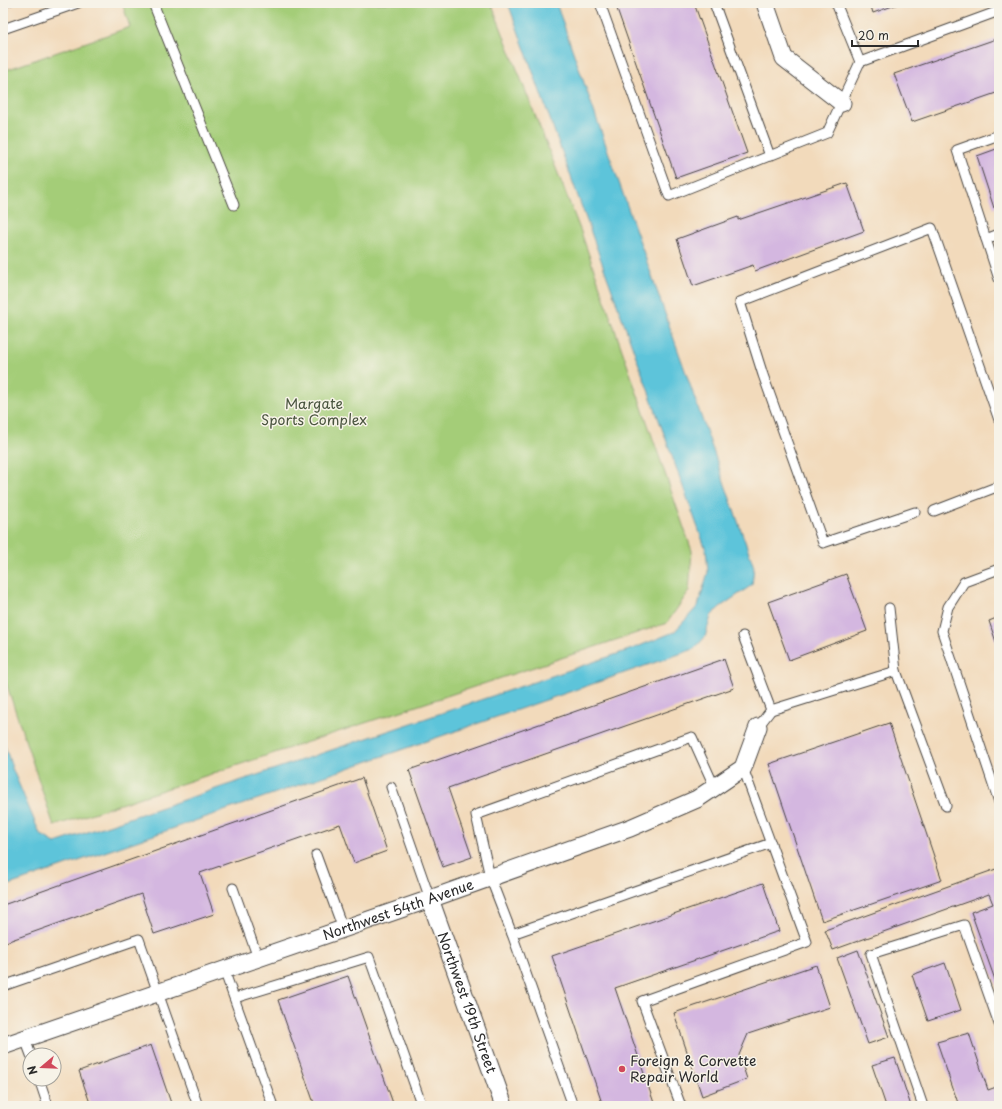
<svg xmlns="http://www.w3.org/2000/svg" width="1002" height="1109" viewBox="0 0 1002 1109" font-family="'Playpen Sans',sans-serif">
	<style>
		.green { fill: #a4cd78; stroke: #687c52 }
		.water { fill: #5dc4da; stroke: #447882 }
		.building { fill: #d4b7e0 }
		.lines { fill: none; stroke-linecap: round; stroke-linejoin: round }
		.lane-casing { stroke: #494541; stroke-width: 11 }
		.street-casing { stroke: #494541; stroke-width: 19 }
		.lane { stroke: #fff; stroke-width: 9 }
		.street { stroke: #fff; stroke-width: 17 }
		.poi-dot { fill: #d1495b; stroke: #f7f3e8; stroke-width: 1.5 }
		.labels { text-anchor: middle; stroke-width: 3; stroke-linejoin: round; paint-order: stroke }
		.park-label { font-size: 14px; fill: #49543e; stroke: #f7f3e8 }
		.street-label { font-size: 14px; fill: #2b2b2b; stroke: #f7f3e8 }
		.poi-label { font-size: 14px; fill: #2b2b2b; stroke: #f7f3e8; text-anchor: start }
	</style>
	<rect width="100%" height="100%" fill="#f7f3e8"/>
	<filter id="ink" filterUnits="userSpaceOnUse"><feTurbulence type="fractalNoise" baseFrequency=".025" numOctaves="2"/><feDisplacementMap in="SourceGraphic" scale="8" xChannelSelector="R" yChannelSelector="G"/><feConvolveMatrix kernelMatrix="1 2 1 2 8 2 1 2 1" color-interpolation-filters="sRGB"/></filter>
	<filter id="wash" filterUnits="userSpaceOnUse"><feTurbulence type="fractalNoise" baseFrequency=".012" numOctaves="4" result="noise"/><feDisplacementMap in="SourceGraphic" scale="16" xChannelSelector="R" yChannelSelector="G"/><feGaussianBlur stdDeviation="0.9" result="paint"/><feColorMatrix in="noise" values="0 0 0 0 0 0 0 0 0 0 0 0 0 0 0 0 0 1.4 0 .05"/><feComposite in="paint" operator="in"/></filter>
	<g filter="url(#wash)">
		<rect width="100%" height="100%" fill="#f2dabb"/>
		<polygon class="green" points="122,3 491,3 581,232 692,551 689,591 667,623 54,826 3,674 3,71 130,27"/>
		<polygon class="water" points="508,3 556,3 754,567 752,585 720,607 711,616 705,637 694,649 3,887 3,740 12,768 40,834 55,843 632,649 674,632 698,606 708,572 706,550"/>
		<g id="blocks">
			<g class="building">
				<polygon points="3,3 17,3 3,8"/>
				<polygon points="615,3 694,3 747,153 676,178"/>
				<polygon points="870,3 901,3 873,13"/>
				<polygon points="999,38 999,92 912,122 894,74"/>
				<polygon points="999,148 999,206 994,208 977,156"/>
				<polygon points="847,183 864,231 755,271 753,265 693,286 677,239 738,217 738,220"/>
				<polygon points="846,574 867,631 789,660 768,602"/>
				<polygon points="999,617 999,651 989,621"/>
				<polygon points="724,659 734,688 448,788 472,857 443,867 409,770"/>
				<polygon points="889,723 942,880 822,921 769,764"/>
				<polygon points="362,778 387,851 354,863 340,824 200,873 214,914 154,934 141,894 3,943 3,905"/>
				<polygon points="996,869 999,877 999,991 971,912 993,904 989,894 833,950 825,930"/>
				<polygon points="763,883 779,931 615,988 655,1106 603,1106 552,956"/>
				<polygon points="858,950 889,1037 868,1044 837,958"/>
				<polygon points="945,963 961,1010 928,1021 912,975"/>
				<polygon points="816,965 830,1007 748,1034 739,1055 747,1079 702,1096 674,1013"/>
				<polygon points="348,976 394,1106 315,1106 278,1000"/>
				<polygon points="969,1033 988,1090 999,1086 999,1106 959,1106 937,1042"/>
				<polygon points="151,1045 172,1106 91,1106 79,1071"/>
				<polygon points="895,1058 911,1106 886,1106 872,1065"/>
			</g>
		</g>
	</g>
	<g filter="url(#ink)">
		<use href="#blocks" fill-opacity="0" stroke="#494541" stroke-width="1"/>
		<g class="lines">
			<g class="lane-casing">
				<g id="lane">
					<polyline points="153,3 234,205"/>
					<polyline points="600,3 669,196 827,133 860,62"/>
					<polyline points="714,3 770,156"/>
					<polyline points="836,3 860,62 999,11"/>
					<polyline points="3,29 78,3"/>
					<polyline points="999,135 957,150 999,279"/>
					<polyline points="986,239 999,234"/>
					<polyline points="934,511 999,486"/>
					<polyline points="915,512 823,543 763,375 740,302 932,228 999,420"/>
					<polyline points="999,569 964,582 948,607 942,631 999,802"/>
					<polyline points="743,636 771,710 896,671 889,608"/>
					<polyline points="896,671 946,806"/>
					<polyline points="758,727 771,710"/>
					<polyline points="391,787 430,899"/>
					<polyline points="316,855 343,929"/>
					<polyline points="233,888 258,958"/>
					<polyline points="512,934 490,877 476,815 692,737 715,788"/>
					<polyline points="224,970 273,1106"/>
					<polyline points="3,986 139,939 198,1106"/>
					<polyline points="235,998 369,957 422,1106"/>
					<polyline points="25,1039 31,1055"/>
					<polyline points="39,1079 48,1106"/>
					<polyline points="573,1106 512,934 771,843"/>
					<polyline points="681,1106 642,1001 807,942 743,768"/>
					<polyline points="923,1106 871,954 964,925 999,1024"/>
				</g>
			</g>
			<g class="street-casing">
				<g id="street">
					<polyline points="765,3 784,58 842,103"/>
					<path id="s1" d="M430 899 504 1106"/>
					<path id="s2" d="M3 1046 430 899 630 828 697 799 743 768 758 727"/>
				</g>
			</g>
			<use href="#lane" class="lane"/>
			<use href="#street" class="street"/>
		</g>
	</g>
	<circle class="poi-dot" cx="622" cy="1069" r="4"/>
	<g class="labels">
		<g class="park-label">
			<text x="314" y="409">Margate<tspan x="314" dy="16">Sports Complex</tspan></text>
		</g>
		<g class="street-label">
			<text dy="5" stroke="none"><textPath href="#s2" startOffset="418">Northwest 54th Avenue</textPath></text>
			<text dy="5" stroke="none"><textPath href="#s1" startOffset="110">Northwest 19th Street</textPath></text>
		</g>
		<g class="poi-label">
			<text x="630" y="1066">Foreign &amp; Corvette<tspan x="630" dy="16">Repair World</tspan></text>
		</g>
	</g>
	<rect width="1002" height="1109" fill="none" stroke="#f7f3e8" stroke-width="16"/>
	<g transform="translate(42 1067) rotate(251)"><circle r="19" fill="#f7f3e8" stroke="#a5a39c"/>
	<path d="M0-3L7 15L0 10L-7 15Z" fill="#d1495b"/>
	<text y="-6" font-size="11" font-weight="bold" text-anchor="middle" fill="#2b2b2b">N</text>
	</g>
	<path d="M852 40v6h66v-6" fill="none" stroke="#2b2b2b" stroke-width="2"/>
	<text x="858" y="40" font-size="12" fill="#2b2b2b" stroke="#f7f3e8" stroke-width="3" paint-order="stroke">20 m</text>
</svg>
